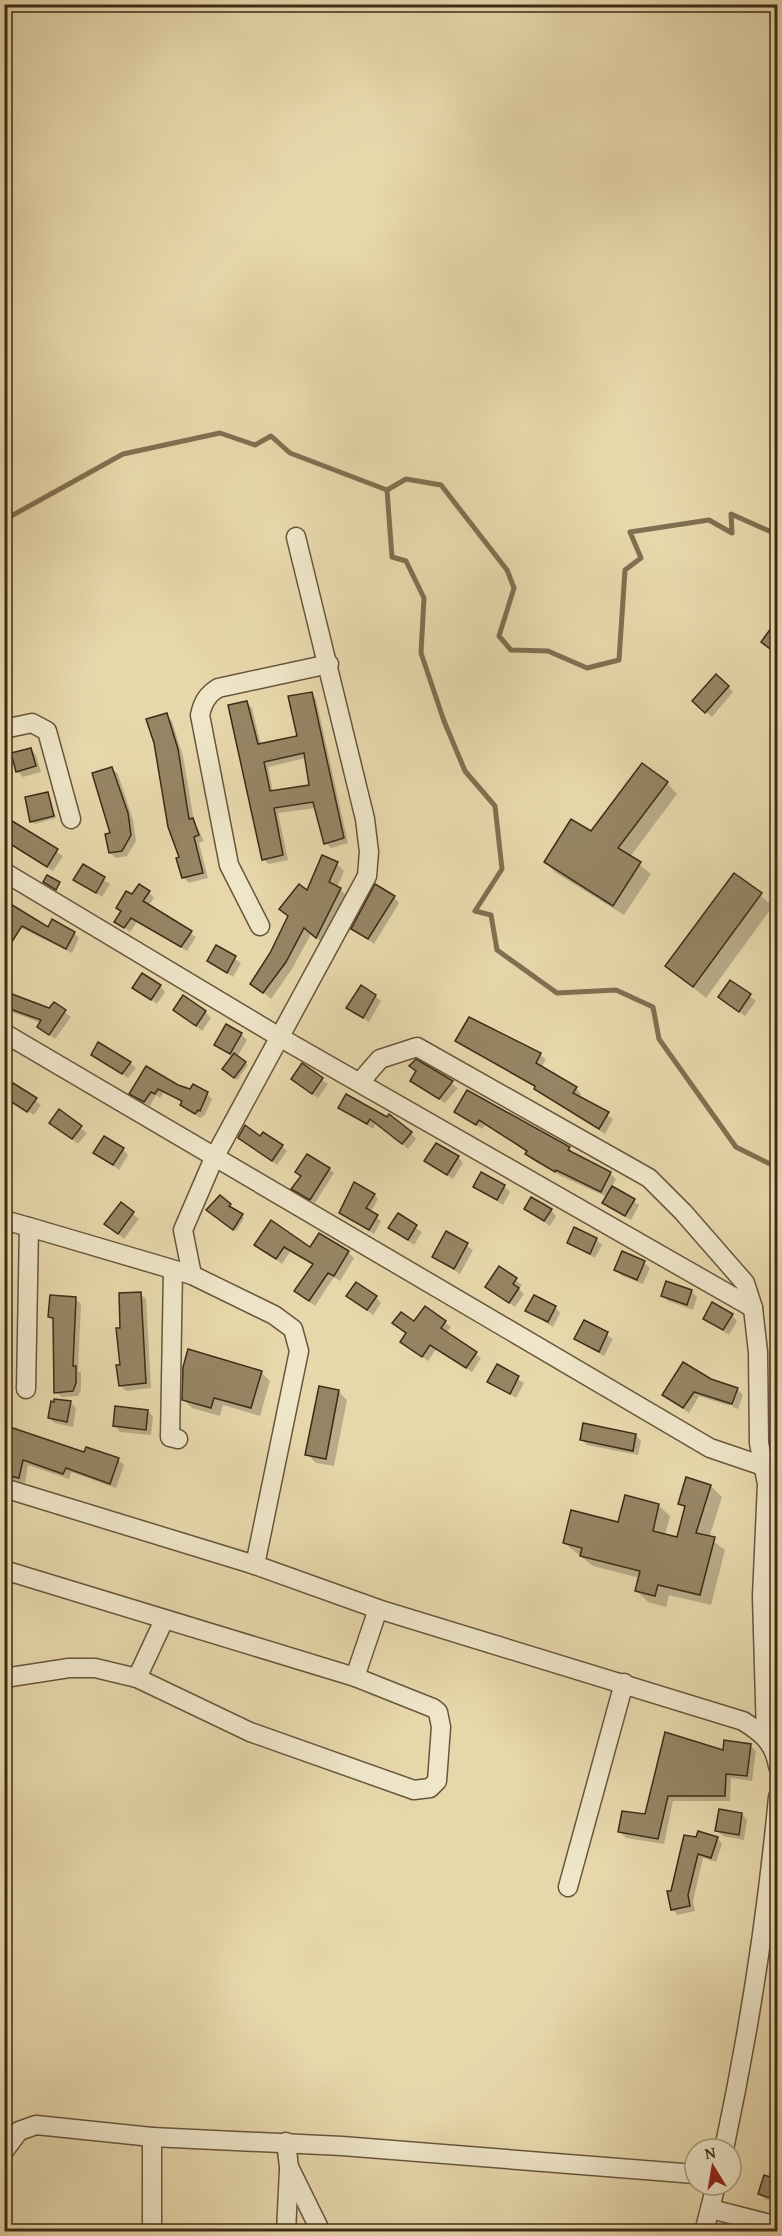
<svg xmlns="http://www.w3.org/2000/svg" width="782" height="2236" viewBox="0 0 782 2236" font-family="'Gentium Book Plus',serif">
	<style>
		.shadow { fill: #0003; fill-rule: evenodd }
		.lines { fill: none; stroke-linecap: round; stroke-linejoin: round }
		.stream { stroke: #816f51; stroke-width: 5 }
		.building { fill: #968564; stroke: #3e2b16; stroke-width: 1.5; fill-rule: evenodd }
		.street-casing { stroke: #68563c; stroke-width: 21 }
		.street { stroke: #efe6c9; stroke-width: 18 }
	</style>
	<rect width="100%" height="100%" fill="#e7d8ac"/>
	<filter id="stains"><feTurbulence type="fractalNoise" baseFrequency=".00333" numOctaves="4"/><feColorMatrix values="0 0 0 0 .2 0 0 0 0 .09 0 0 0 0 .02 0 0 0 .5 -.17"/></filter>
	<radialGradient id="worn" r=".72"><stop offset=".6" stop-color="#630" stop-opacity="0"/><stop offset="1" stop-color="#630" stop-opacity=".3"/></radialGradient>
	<g class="shadow">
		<polygon points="778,622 778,655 763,642"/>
		<polygon points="728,687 733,692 712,717 700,706"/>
		<path d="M311 693 316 699 348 843 331 848 326 843 316 808 278 813 288 860 269 864 263 859 247 703 252 708 261 745 298 737ZM306 758 311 787 273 792 268 767Z"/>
		<polygon points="166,715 172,721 183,756 194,821 204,841 199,843 208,878 189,883 183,877"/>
		<polygon points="30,749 36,755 41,772 23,777 17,771"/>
		<polygon points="112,769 118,774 133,820 136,841 127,856 116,858 110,853"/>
		<polygon points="667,783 677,794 630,857 651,874 624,915 556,873 545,862"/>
		<polygon points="48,793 56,818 34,824 31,821"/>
		<polygon points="4,818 63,856 53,871 4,841"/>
		<polygon points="337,864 344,871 337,887 347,896 323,943 311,934 292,969 271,999 252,984 272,954 290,917 307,893"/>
		<polygon points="83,866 110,884 102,897 75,879"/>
		<polygon points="734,875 773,906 706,998 667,966"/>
		<polygon points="149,892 154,898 148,906 196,937 187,951 137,922 130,932 116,921 122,912 117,908 132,896"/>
		<polygon points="394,897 399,903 374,944 353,929"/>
		<polygon points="4,902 48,929 74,933 79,938 72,953 19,927 10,945 4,941"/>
		<polygon points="216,947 241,963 233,977 208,961"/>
		<polygon points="730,982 756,1001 745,1016 720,997"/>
		<polygon points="160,986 165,992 157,1004 134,987"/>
		<polygon points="375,996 381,1001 369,1022 348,1007"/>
		<polygon points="54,1004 71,1017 55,1039 39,1026 41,1023 9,1011 4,1007 50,1010"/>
		<polygon points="175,1010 205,1012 211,1018 202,1031"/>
		<polygon points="470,1019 540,1054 546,1060 541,1068 576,1088 581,1094 579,1098 613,1119 605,1134 541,1094 536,1088 463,1046 457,1041"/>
		<polygon points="778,1030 778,1046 771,1040"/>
		<polygon points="241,1034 247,1040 237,1057 248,1065 237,1080 226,1071 233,1057 216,1044"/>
		<polygon points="93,1055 130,1063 136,1068 128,1078"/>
		<polygon points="416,1061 458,1088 445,1103 418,1086 417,1073 411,1066"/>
		<polygon points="302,1065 328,1084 318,1098 293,1079"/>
		<polygon points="146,1068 177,1086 207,1094 212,1099 205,1115 200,1118 187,1109 183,1103 164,1092 160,1098 156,1095 150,1106 136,1098 131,1093"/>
		<polygon points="4,1079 41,1105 34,1115 4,1098"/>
		<polygon points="340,1108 411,1133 416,1139 408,1149 376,1123 373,1129"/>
		<polygon points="456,1111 569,1148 574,1155 610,1173 616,1179 612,1187 639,1205 631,1220 609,1208 604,1202 607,1197 561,1176 532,1160 528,1152 485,1125 482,1129"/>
		<polygon points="59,1112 87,1133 78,1144 57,1128"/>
		<polygon points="239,1138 260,1139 282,1146 287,1151 277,1165"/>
		<polygon points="123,1149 128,1155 119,1170 95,1153"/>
		<polygon points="458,1157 463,1163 453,1179 426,1161"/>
		<polygon points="329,1169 334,1173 315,1203 293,1189 302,1177 297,1172"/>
		<polygon points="504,1186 510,1192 503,1205 475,1187"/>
		<polygon points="374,1195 378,1199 370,1213 381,1221 374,1234 341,1213"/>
		<polygon points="220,1197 232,1207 231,1209 244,1218 236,1231 211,1212"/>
		<polygon points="121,1204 139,1219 124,1239 112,1229"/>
		<polygon points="526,1209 551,1210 556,1216 550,1226"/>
		<polygon points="398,1215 422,1232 414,1245 390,1228"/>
		<polygon points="447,1233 473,1250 460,1274 434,1257"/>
		<polygon points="4,1237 8,1262 4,1263"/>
		<polygon points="596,1239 602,1245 595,1258 569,1243"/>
		<polygon points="256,1244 348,1252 354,1258 340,1281 334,1277 315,1306 296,1291 314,1265 290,1252 282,1264"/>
		<polygon points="623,1253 644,1263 650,1268 643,1284 621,1275 616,1269"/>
		<polygon points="500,1268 522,1285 519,1289 524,1294 515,1307 487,1286"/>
		<polygon points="691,1291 697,1297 693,1310 668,1301 662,1296"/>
		<polygon points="4,1294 7,1297 8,1310 4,1310"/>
		<polygon points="140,1294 146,1299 151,1388 126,1391 120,1385 122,1366"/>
		<polygon points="348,1296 376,1297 381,1303 373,1315"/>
		<polygon points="75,1298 81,1304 78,1371 81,1373 81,1390 78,1396 62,1397 56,1392 54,1321 50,1317"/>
		<polygon points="555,1307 560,1313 553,1327 527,1311"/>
		<polygon points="425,1308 451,1327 446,1333 481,1358 472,1372 436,1349 428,1361 402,1342 407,1334 394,1323 415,1324"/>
		<polygon points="732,1315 737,1321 729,1335 705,1318"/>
		<polygon points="585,1322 613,1339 604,1356 576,1339"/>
		<polygon points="497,1366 524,1383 516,1398 489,1382"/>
		<polygon points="261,1372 270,1381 260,1416 223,1405 220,1416 192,1408 183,1399"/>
		<polygon points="711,1380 738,1390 735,1390 730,1406 699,1396 689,1413 664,1395"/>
		<polygon points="738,1390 743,1395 738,1409 732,1407"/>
		<polygon points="338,1391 347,1400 334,1466 316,1463 307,1454"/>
		<polygon points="70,1402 76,1408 73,1427 55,1423 49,1418"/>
		<polygon points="148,1411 153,1417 151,1435 120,1432 115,1426"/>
		<polygon points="4,1427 85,1454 87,1449 118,1460 124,1465 116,1488 71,1472 69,1479 28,1465 25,1483 10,1480 4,1475 8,1455 4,1454"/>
		<polygon points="636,1435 641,1441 638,1455 587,1445 581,1439"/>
		<polygon points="711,1486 722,1497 709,1538 725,1550 711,1605 669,1595 666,1607 648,1602 637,1591 640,1578 593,1566 564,1543 619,1524 658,1505 670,1516 665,1535 678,1539 686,1509 680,1504"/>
		<polygon points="666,1734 724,1752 750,1745 756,1751 752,1781 731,1778 730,1801 673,1801 664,1844 626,1838 620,1832 646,1816"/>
		<polygon points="742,1814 747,1820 744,1840 723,1836 717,1831"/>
		<polygon points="685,1836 717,1838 722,1844 716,1862 703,1858 693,1901 695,1911 678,1915 672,1909 672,1892"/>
		<polygon points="763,2176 778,2180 778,2203 765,2199 760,2194"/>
	</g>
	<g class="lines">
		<g class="stream">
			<polyline points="387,490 406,479 441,485 507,570 514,588 499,636 511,650 548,651 587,668 619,660 625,570 641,558 630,532 709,520 732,533 731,514 778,535"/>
			<polyline points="4,520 123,454 220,433 255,445 271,436 290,453 387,490 392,557 406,561 424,598 421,653 444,721 465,771 495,806 502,869 475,911 491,915 497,950 557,993 616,990 653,1007 659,1039 736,1147 778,1168"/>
		</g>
	</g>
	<g class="building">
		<polygon points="777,620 777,654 761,642"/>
		<polygon points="716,674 729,686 705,713 692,701"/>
		<path d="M312 692 344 838 324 844 313 802 274 808 283 855 262 860 228 705 247 701 258 744 297 736 288 696ZM304 753 309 785 270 791 264 762Z"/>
		<polygon points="167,713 178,749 189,819 193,818 199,835 194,837 203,873 182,878 176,858 179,857 168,827 154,743 146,719"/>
		<polygon points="31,748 36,766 16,772 11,753"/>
		<polygon points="642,763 668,782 618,848 641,862 613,906 544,862 571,819 591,831"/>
		<polygon points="112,767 128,813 131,835 122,851 109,853 105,834 110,833 92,773"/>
		<polygon points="48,792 54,816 30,822 25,797"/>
		<polygon points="4,816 58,849 47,867 4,840"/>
		<polygon points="322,855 338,862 329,882 341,888 316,938 304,928 286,962 263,993 250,984 270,953 288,916 279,909 299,884 307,890"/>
		<polygon points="83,864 105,877 96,893 73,880"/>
		<polygon points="734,873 762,893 693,987 665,966"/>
		<polygon points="47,875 60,882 56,890 43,882"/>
		<polygon points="139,884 150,891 143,901 192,931 181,947 131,918 124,928 114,922 121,911 116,908 126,891 132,894"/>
		<polygon points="375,884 395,896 368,939 351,929"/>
		<polygon points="4,900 48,927 52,919 75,932 66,949 22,926 4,954"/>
		<polygon points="216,945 236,956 227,973 207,961"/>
		<polygon points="142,973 161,985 151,1000 132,988"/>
		<polygon points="730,980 751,994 739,1012 718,997"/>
		<polygon points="361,985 376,995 363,1018 346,1008"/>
		<polygon points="4,991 49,1008 54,1002 66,1010 49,1035 37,1027 41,1020 4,1007"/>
		<polygon points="183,995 206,1011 196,1026 173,1010"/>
		<polygon points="469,1017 541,1053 536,1063 577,1087 573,1093 609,1112 599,1129 534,1089 535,1086 455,1041"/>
		<polygon points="226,1024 242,1033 230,1054 214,1045"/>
		<polygon points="98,1042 131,1062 122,1074 91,1055"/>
		<polygon points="234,1053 246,1062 234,1078 222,1069"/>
		<polygon points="416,1059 453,1081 439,1099 410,1081 416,1071 409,1066"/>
		<polygon points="302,1063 323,1078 312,1094 291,1079"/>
		<polygon points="146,1066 178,1085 190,1089 193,1084 208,1092 200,1111 198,1110 195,1114 180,1105 182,1101 158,1089 155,1094 151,1092 144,1102 129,1094"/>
		<polygon points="13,1083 37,1098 27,1112 4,1097"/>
		<polygon points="467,1090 570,1147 568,1150 611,1172 601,1192 556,1170 555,1172 525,1154 527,1151 479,1120 476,1125 454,1112"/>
		<polygon points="346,1094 387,1117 389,1114 412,1132 402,1144 370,1119 367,1124 338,1108"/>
		<polygon points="59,1109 82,1126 72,1139 49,1123"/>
		<polygon points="245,1125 260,1136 263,1132 283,1145 272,1161 238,1138"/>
		<polygon points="104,1136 124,1148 113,1165 93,1153"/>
		<polygon points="436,1143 459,1156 447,1175 424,1161"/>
		<polygon points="307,1154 330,1168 310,1200 291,1189 301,1176 295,1172"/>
		<polygon points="481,1172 505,1185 497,1200 473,1187"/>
		<polygon points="354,1182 375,1194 366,1208 378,1215 369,1230 339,1213"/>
		<polygon points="612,1186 635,1199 625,1216 602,1203"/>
		<polygon points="220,1195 231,1204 229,1206 243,1214 233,1230 206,1210"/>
		<polygon points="531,1197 552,1209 544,1221 524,1209"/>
		<polygon points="121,1202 134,1212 118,1234 104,1224"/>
		<polygon points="398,1213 417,1225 408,1240 388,1228"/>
		<polygon points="271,1220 310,1247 319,1233 349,1251 334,1276 328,1273 309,1301 294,1291 313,1264 284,1247 276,1259 254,1245"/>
		<polygon points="574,1227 597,1238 590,1254 567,1243"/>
		<polygon points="446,1231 468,1243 454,1269 432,1257"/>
		<polygon points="622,1251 645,1261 637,1280 614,1270"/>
		<polygon points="499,1266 517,1278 513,1284 519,1288 509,1303 485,1287"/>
		<polygon points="666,1281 692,1290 687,1305 661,1296"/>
		<polygon points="356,1282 377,1296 367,1310 346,1296"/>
		<polygon points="141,1292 146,1383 119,1386 116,1365 120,1365 116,1328 120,1328 119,1293"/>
		<polygon points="50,1295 76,1297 73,1366 76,1366 76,1383 73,1391 54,1393 53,1318 48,1317"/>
		<polygon points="534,1295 556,1306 548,1322 525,1311"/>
		<polygon points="712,1302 733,1314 723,1330 703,1319"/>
		<polygon points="425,1306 446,1321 441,1328 477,1352 466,1368 430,1345 422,1357 400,1342 406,1333 392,1323 401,1312 414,1321"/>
		<polygon points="584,1320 608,1332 599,1352 574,1339"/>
		<polygon points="188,1349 262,1371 251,1408 214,1398 211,1408 182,1400 183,1367"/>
		<polygon points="683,1362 711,1379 738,1388 732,1404 694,1392 683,1408 662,1395"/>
		<polygon points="497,1364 519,1376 510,1394 487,1382"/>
		<polygon points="319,1386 339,1390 326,1459 305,1455"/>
		<polygon points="54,1399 71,1401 67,1422 48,1418 51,1401 54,1402"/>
		<polygon points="115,1406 148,1410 146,1430 113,1426"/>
		<polygon points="583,1423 636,1434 633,1451 580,1440"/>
		<polygon points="4,1425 84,1452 86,1447 119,1458 110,1484 66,1468 63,1474 23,1460 19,1478 4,1475 7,1452 4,1451"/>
		<polygon points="686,1477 711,1485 696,1533 715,1537 700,1595 658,1585 655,1596 635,1591 640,1571 580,1556 582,1548 563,1543 571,1510 618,1522 625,1495 659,1504 653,1531 677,1537 685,1506 678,1504"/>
		<polygon points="665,1732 723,1750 724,1740 751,1744 747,1776 726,1774 725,1796 668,1796 658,1839 618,1832 622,1811 645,1814"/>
		<polygon points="719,1809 742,1813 739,1835 715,1831"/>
		<polygon points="698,1831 718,1837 711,1858 698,1854 688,1895 690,1906 671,1910 667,1891 671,1891 684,1835 696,1837"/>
		<polygon points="764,2175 777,2179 777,2200 758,2194"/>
	</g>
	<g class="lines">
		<g class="street-casing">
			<g id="street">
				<polyline points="4,729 32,723 47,731 71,819"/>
				<polyline points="4,872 281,1038 753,1308"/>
				<path d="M260 926 229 865 200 715C203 702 207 695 218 688L329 664"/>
				<polyline points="4,1033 710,1448 763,1466"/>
				<polyline points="360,1082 380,1059 417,1047 649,1178 683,1212 745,1283 753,1308 758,1352 759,1443 767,1484 762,1597 766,1736"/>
				<polyline points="4,1220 29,1227"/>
				<polyline points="173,1270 170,1437 178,1439"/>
				<polyline points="192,1275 183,1230 214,1158 367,876 369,852 365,819 296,537"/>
				<polyline points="26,1389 29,1227 192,1275 274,1315 293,1329 299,1351 255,1565"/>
				<path d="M4 1488 255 1565 378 1609 743 1721C762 1733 774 1742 778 1766"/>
				<polyline points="4,1570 355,1677 433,1708 438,1712 441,1727 437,1781 430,1788 414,1790 250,1732 137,1678"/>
				<polyline points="355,1677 378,1609"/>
				<polyline points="4,1678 69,1668 95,1668 137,1678 164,1620"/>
				<polyline points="568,1887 624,1683"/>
				<polyline points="152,2137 342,2146 695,2174"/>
				<polyline points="286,2142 289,2167 321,2232"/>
				<path d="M724 2149C749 2032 767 1916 778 1797"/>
				<polyline points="4,2151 19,2131 36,2125 152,2137 152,2232"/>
				<polyline points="711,2209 778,2226"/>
				<polyline points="286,2232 289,2170"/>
				<polyline points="704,2232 716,2185"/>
			</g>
		</g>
		<use href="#street" class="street"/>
	</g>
	<rect width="782" height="2236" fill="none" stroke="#e7d8ac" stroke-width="24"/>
	<rect x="6" y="6" width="770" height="2224" fill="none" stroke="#3e2b16" stroke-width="3"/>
	<rect x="12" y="12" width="758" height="2212" fill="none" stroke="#3e2b16" stroke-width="1.5"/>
	<g transform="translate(713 2167) rotate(349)"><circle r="28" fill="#efe6c9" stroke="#a89b81" stroke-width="1.5"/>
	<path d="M0-4.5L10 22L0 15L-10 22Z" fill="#8f2418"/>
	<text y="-9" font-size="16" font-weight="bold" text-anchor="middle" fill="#3e2b16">N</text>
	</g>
	<rect width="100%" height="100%" filter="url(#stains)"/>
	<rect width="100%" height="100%" fill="url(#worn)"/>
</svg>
